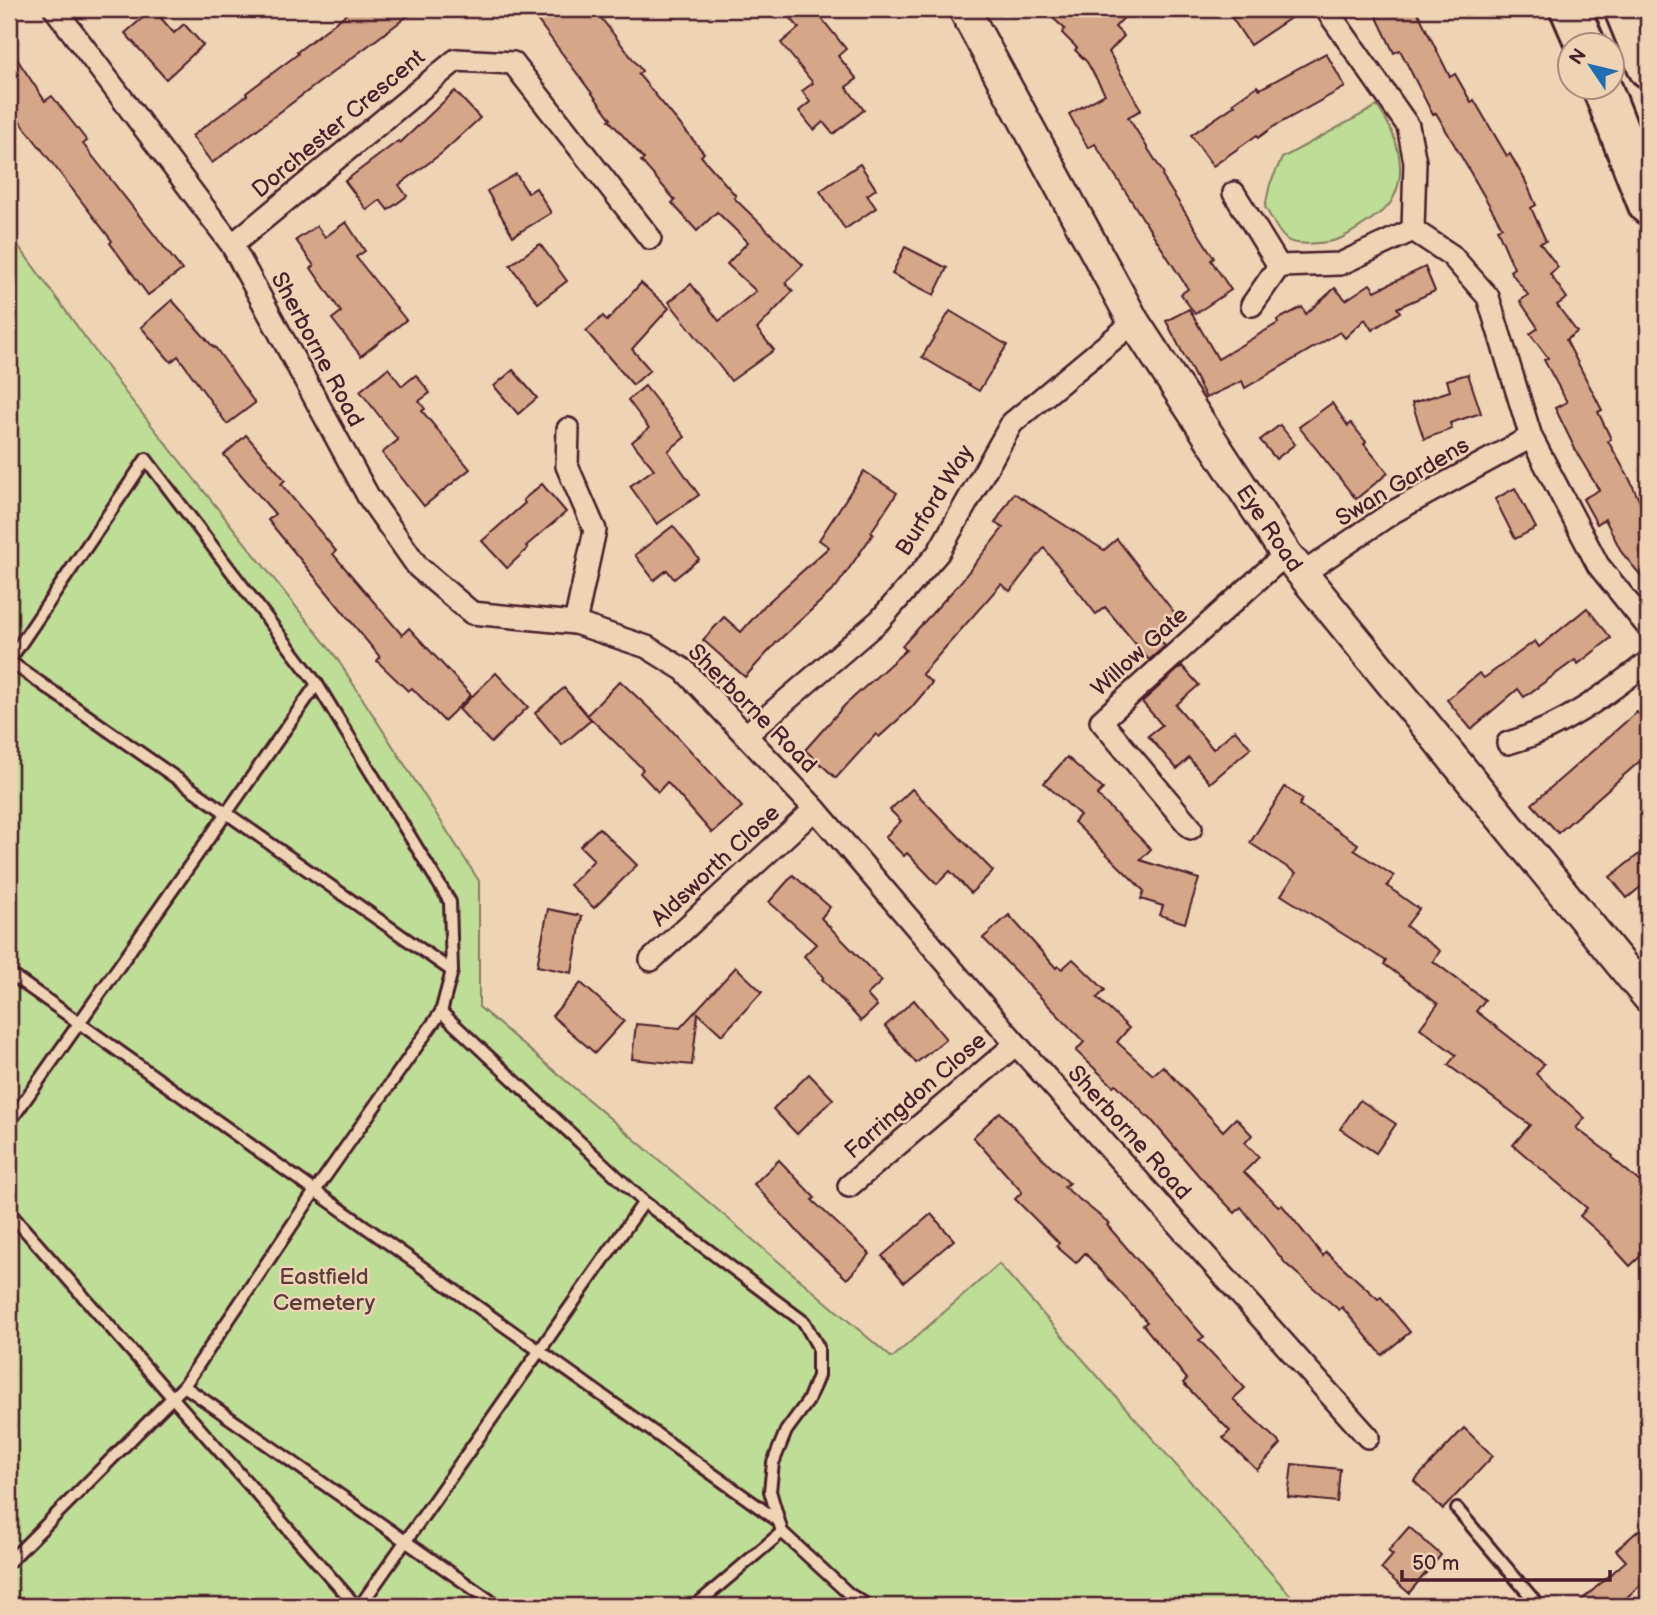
<svg xmlns="http://www.w3.org/2000/svg" width="1657" height="1615" viewBox="0 0 1657 1615" font-family="'Balsamiq Sans',sans-serif">
	<style>
		.green { fill: #bedd96; stroke: #847e60; stroke-width: 2 }
		.building { fill: #d6a688; stroke: #4a1f2b; stroke-width: 2 }
		.lines { fill: none; stroke-linecap: round; stroke-linejoin: round }
		.lane-casing { stroke: #4a1f2b; stroke-width: 16 }
		.street-casing { stroke: #4a1f2b; stroke-width: 26 }
		.secondary-casing { stroke: #4a1f2b; stroke-width: 35 }
		.highway-casing { stroke: #4a1f2b; stroke-width: 44 }
		.lane { stroke: #eed3b5; stroke-width: 10 }
		.street { stroke: #eed3b5; stroke-width: 21 }
		.secondary { stroke: #eed3b5; stroke-width: 30 }
		.highway { stroke: #eed3b5; stroke-width: 38 }
		.labels { text-anchor: middle; stroke-width: 5; stroke-linejoin: round; paint-order: stroke }
		.street-label { font-size: 23px; fill: #4a1f2b; stroke: #eed3b5 }
		.park-label { font-size: 23px; fill: #5b3c3b; stroke: #eed3b5 }
	</style>
	<rect width="100%" height="100%" fill="#eed3b5"/>
	<filter id="ink" filterUnits="userSpaceOnUse"><feTurbulence type="fractalNoise" baseFrequency=".0143" numOctaves="2"/><feDisplacementMap in="SourceGraphic" scale="14" xChannelSelector="R" yChannelSelector="G"/><feConvolveMatrix kernelMatrix="1 2 1 2 8 2 1 2 1" color-interpolation-filters="sRGB"/></filter>
	<g filter="url(#ink)">
		<g class="green">
			<path d="M1377 106C1396 132 1410 171 1391 202 1386 211 1349 235 1339 239 1328 243 1295 247 1286 239 1277 232 1271 216 1265 207L1270 184 1282 158Z"/>
			<polygon points="9,233 125,392 336,657 479,881 479,1007 892,1358 999,1264 1300,1606 9,1606"/>
		</g>
		<g class="building">
			<polygon points="153,9 174,33 184,24 203,45 166,79 125,33"/>
			<polygon points="353,9 417,9 212,163 192,136 247,95 246,93 298,54 297,52"/>
			<polygon points="529,9 594,9 642,71 638,74 704,153 701,156 736,196 734,198 803,265 785,283 793,291 757,329 774,350 731,381 669,302 691,284 719,321 756,291 727,264 748,242 717,212 697,231 672,203 675,200 641,161 644,159 609,120 611,119"/>
			<polygon points="783,9 814,9 846,49 838,56 857,79 846,87 864,110 833,134 823,122 814,130 799,111 810,102 802,91 813,83 781,43 799,28"/>
			<polygon points="1043,9 1132,9 1115,27 1124,36 1109,52 1141,110 1128,117 1164,174 1162,176 1214,258 1211,260 1231,290 1195,314 1181,294 1188,289 1095,144 1088,148 1069,114 1105,94 1087,62 1075,50 1077,48 1062,33 1065,29"/>
			<polygon points="1226,9 1304,9 1250,45"/>
			<polygon points="1373,9 1416,9 1450,77 1455,74 1471,102 1474,100 1507,156 1510,154 1525,180 1536,205 1531,208 1546,241 1540,243 1558,267 1550,274 1567,298 1557,305 1577,332 1566,340 1602,410 1598,412 1611,439 1608,441 1630,480 1648,520 1648,584 1622,553 1605,519 1597,524 1583,499 1599,490 1578,455 1555,408 1567,402 1544,360 1548,358 1530,334 1538,328 1520,301 1528,295 1510,271 1514,268 1497,229 1502,227 1436,113 1433,115 1400,50 1394,53"/>
			<polygon points="9,47 45,101 52,96 87,141 83,144 182,270 148,295 110,243 112,241 9,107"/>
			<polygon points="1326,53 1345,87 1273,127 1258,138 1257,135 1213,166 1191,135 1235,105 1233,103 1257,86 1260,89"/>
			<polygon points="455,91 480,118 442,153 399,185 407,196 388,210 380,200 367,210 345,181 398,141 400,143"/>
			<polygon points="860,164 876,189 867,195 876,208 845,229 820,191"/>
			<polygon points="516,174 528,193 536,188 551,213 513,236 487,191"/>
			<polygon points="346,222 365,251 356,257 406,320 361,356 332,319 341,312 311,268 314,266 296,240 317,226 325,237"/>
			<polygon points="540,244 567,281 538,303 510,265"/>
			<polygon points="905,247 947,268 934,295 892,274"/>
			<polygon points="1425,267 1435,291 1397,308 1400,312 1372,330 1365,319 1345,338 1340,332 1245,388 1242,381 1206,398 1166,321 1189,309 1218,359 1278,323 1277,320 1302,307 1306,314 1335,288 1346,300 1370,284 1375,291"/>
			<polygon points="641,283 669,308 632,349 650,370 633,385 586,331 603,316 607,321"/>
			<polygon points="172,300 214,348 215,347 255,403 227,424 178,356 171,362 141,327"/>
			<polygon points="950,311 1007,345 979,391 922,357"/>
			<polygon points="388,368 402,386 416,375 430,393 419,401 425,409 422,411 470,469 424,506 382,453 398,440 360,391"/>
			<polygon points="513,370 537,398 518,414 494,386"/>
			<polygon points="1468,374 1481,413 1450,423 1452,429 1424,439 1412,403 1450,391 1447,380"/>
			<polygon points="645,386 685,437 668,451 699,495 657,524 630,486 654,469 632,442 649,428 628,400"/>
			<polygon points="1332,403 1348,426 1351,423 1366,442 1364,444 1388,473 1356,499 1299,427"/>
			<polygon points="1280,425 1295,444 1276,459 1260,440"/>
			<polygon points="246,435 285,480 281,484 336,551 333,554 402,635 409,628 471,695 444,721 412,688 408,691 377,661 380,657 268,520 275,514 224,455"/>
			<polygon points="864,471 897,493 871,532 873,534 836,587 777,642 745,677 703,640 724,617 741,632 765,605 829,547 819,540"/>
			<polygon points="542,484 566,512 526,546 528,548 507,568 482,541 525,503 523,500"/>
			<polygon points="1515,488 1536,528 1515,539 1495,499"/>
			<polygon points="1014,493 1104,550 1117,539 1180,620 1158,638 1165,646 1149,660 1105,607 1096,614 1044,548 1010,591 1001,584 922,674 932,683 911,708 879,737 876,734 836,778 805,750 845,705 906,650 902,646 958,585 1003,528 995,523"/>
			<polygon points="673,526 699,559 674,579 667,570 654,580 635,555"/>
			<polygon points="1587,608 1611,638 1578,664 1575,660 1524,697 1518,689 1471,729 1447,700 1479,673 1484,678 1535,641 1539,647"/>
			<polygon points="1182,666 1199,685 1176,705 1213,749 1235,730 1251,748 1210,783 1189,758 1177,769 1148,736 1162,725 1142,702"/>
			<polygon points="496,673 528,707 491,743 459,709"/>
			<polygon points="620,681 666,724 742,807 712,833 667,782 658,792 640,773 643,769 587,715 591,720 562,745 535,713 564,688 587,715"/>
			<polygon points="1637,712 1648,725 1648,754 1558,833 1532,804"/>
			<polygon points="1067,757 1103,789 1097,795 1151,849 1140,860 1199,879 1185,923 1160,915 1163,906 1141,899 1144,891 1074,822 1080,815 1044,783"/>
			<polygon points="1285,787 1303,799 1299,805 1358,844 1354,850 1394,876 1387,886 1419,909 1406,926 1440,951 1433,961 1485,1000 1476,1011 1544,1064 1536,1074 1585,1118 1576,1128 1613,1156 1612,1158 1648,1189 1648,1249 1630,1266 1609,1243 1610,1242 1580,1216 1587,1208 1513,1145 1530,1125 1448,1065 1456,1055 1420,1028 1438,1004 1384,964 1386,961 1281,895 1296,873 1250,843"/>
			<polygon points="912,789 993,871 971,893 950,871 937,884 907,853 904,856 885,837 901,821 890,810"/>
			<polygon points="599,828 637,865 594,908 570,885 594,860 580,846"/>
			<polygon points="1648,847 1648,881 1627,898 1610,877"/>
			<polygon points="793,875 830,907 821,918 882,981 867,995 877,1006 861,1021 822,979 824,977 804,956 816,944 769,902"/>
			<polygon points="548,909 582,916 572,973 537,966"/>
			<polygon points="1009,915 1056,968 1058,966 1062,969 1073,959 1105,990 1097,998 1129,1028 1117,1042 1153,1075 1163,1066 1223,1131 1236,1118 1252,1135 1245,1143 1259,1157 1244,1172 1279,1207 1282,1205 1323,1256 1326,1252 1378,1299 1381,1297 1410,1332 1382,1355 1342,1307 1339,1310 1286,1264 1241,1207 1235,1213 1199,1176 1148,1116 1147,1117 1116,1084 1113,1086 1076,1051 1084,1042 983,938"/>
			<polygon points="736,967 762,992 722,1035 698,1013 692,1065 632,1059 636,1024 680,1028"/>
			<polygon points="581,983 624,1021 595,1053 552,1016"/>
			<polygon points="914,1000 946,1039 916,1063 885,1026"/>
			<polygon points="809,1074 833,1099 797,1134 773,1109"/>
			<polygon points="1360,1100 1396,1124 1376,1153 1340,1129"/>
			<polygon points="1000,1112 1049,1165 1069,1183 1064,1187 1109,1223 1107,1225 1204,1337 1199,1340 1245,1388 1233,1399 1281,1444 1257,1470 1223,1438 1230,1431 1183,1383 1187,1379 1143,1325 1147,1322 1085,1253 1076,1263 1056,1246 1059,1243 1015,1199 1022,1192 973,1137"/>
			<polygon points="779,1160 815,1198 812,1200 870,1254 847,1279 810,1245 754,1184"/>
			<polygon points="931,1214 954,1240 904,1282 882,1256"/>
			<polygon points="1464,1428 1493,1456 1443,1509 1414,1481"/>
			<polygon points="1292,1464 1340,1469 1337,1502 1288,1497"/>
			<polygon points="1648,1522 1648,1586 1645,1581 1617,1606 1575,1606 1626,1561 1616,1550"/>
			<polygon points="1409,1527 1441,1555 1409,1593 1381,1569 1393,1555 1388,1551"/>
		</g>
		<g class="lines">
			<g class="lane-casing">
				<g id="lane">
					<polyline points="9,661 146,459 317,684 450,902 452,971 441,1012 315,1191 184,1386 9,1562"/>
					<polyline points="9,661 452,971"/>
					<polyline points="9,973 777,1520"/>
					<polyline points="441,1012 644,1202 804,1322 818,1347 818,1376 808,1401 786,1431 773,1463 770,1491 782,1532 849,1594 869,1606"/>
					<polyline points="9,1123 317,684"/>
					<polyline points="9,1212 356,1606"/>
					<polyline points="184,1386 498,1606"/>
					<polyline points="1457,1509 1539,1606"/>
					<polyline points="360,1606 644,1202"/>
					<polyline points="695,1606 782,1532"/>
				</g>
			</g>
			<g class="street-casing">
				<g id="street">
					<polyline points="55,9 232,245 368,496 418,567 472,613 575,623 647,647 684,670 815,809 1016,1044 1368,1437"/>
					<polyline points="1326,9 1408,126 1415,162 1413,230"/>
					<polyline points="1234,193 1279,266 1340,264 1413,230 1451,255 1488,297 1531,437 1598,565 1648,627"/>
					<polyline points="232,245 456,60 513,63 650,238"/>
					<polyline points="1252,305 1279,266"/>
					<polyline points="568,429 567,466 595,530 575,623"/>
					<polyline points="1301,575 1393,512 1531,437"/>
					<polyline points="746,735 880,620 938,553 1012,423 1134,322"/>
					<path d="M1508 743C1562 728 1604 696 1648 662"/>
					<polyline points="1191,828 1101,721 1286,554"/>
					<polyline points="651,960 815,809"/>
					<polyline points="849,1186 1016,1044"/>
				</g>
			</g>
			<g class="secondary-casing">
				<polyline id="secondary" points="964,9 1134,322 1286,554 1648,997"/>
			</g>
			<g class="highway-casing">
				<g id="highway">
					<polyline points="1570,9 1586,46"/>
					<polyline points="1624,9 1648,68"/>
					<polyline points="1602,88 1648,205"/>
				</g>
			</g>
			<use href="#lane" class="lane"/>
			<use href="#street" class="street"/>
			<use href="#secondary" class="secondary"/>
			<use href="#highway" class="highway"/>
		</g>
	</g>
	<g class="labels">
		<g class="street-label">
			<text transform="translate(338 123) rotate(-40)" y="8">Dorchester Crescent</text>
			<text transform="translate(318 349) rotate(62)" y="8">Sherborne Road</text>
			<text transform="translate(1402 481) rotate(-31)" y="8">Swan Gardens</text>
			<text transform="translate(934 500) rotate(-58)" y="8">Burford Way</text>
			<text transform="translate(1270 528) rotate(56)" y="8">Eye Road</text>
			<text transform="translate(1139 651) rotate(-42)" y="8">Willow Gate</text>
			<text transform="translate(753 708) rotate(45)" y="8">Sherborne Road</text>
			<text transform="translate(715 865) rotate(-43)" y="8">Aldsworth Close</text>
			<text transform="translate(915 1095) rotate(-41)" y="8">Farringdon Close</text>
			<text transform="translate(1130 1132) rotate(48)" y="8">Sherborne Road</text>
		</g>
		<g class="park-label">
			<text x="324" y="1284">Eastfield<tspan x="324" dy="26">Cemetery</tspan></text>
		</g>
	</g>
	<rect width="1657" height="1615" fill="none" stroke="#eed3b5" stroke-width="35"/>
	<rect x="18" y="18" width="1622" height="1580" fill="none" stroke="#4a1f2b" stroke-width="2.5" filter="url(#ink)"/>
	<g transform="translate(1591 66) rotate(305)"><circle r="33" fill="#eed3b5" stroke="#ac8b7e" stroke-width="2"/>
	<path d="M0-5L12 26L0 18L-12 26Z" fill="#1f6fb2"/>
	<text y="-10" font-size="19" font-weight="bold" text-anchor="middle" fill="#4a1f2b">N</text>
	</g>
	<path d="M1402 1570v10h208v-10" fill="none" stroke="#4a1f2b" stroke-width="3.5"/>
	<text x="1412" y="1570" font-size="21" fill="#4a1f2b" stroke="#eed3b5" stroke-width="5" paint-order="stroke">50 m</text>
</svg>
